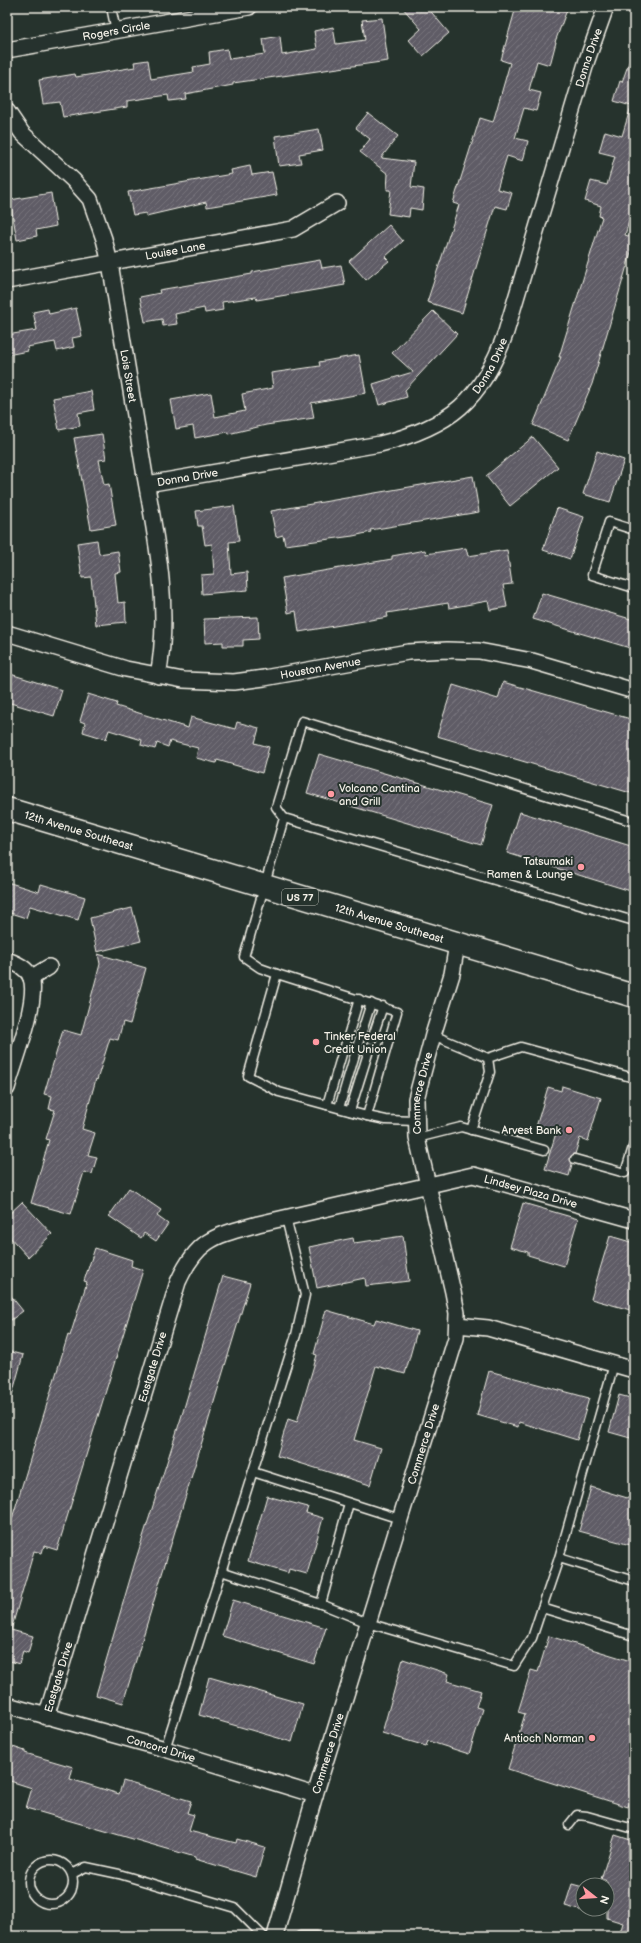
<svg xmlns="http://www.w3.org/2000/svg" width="641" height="1943" viewBox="0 0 641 1943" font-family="'Balsamiq Sans',sans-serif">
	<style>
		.building { fill: url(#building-hatch); stroke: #f4f1e8 }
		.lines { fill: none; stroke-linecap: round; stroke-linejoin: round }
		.service-casing { stroke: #f4f1e8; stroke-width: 11 }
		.minor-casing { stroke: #f4f1e8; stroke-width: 18 }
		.primary-casing { stroke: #f4f1e8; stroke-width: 25 }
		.service { stroke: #26332d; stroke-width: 8 }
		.minor { stroke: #26332d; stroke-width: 15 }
		.primary { stroke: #26332d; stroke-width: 22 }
		.poi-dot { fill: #ff9aa2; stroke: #26332d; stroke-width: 1.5 }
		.labels { text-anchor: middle; stroke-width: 4; stroke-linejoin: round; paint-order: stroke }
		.shield { fill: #26332d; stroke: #b6b8b0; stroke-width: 1 }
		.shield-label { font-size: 10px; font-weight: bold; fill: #f4f1e8 }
		.street-label { font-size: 11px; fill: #f4f1e8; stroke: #26332d }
		.poi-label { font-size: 11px; fill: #f4f1e8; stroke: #26332d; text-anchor: end }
	</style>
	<defs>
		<pattern id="building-hatch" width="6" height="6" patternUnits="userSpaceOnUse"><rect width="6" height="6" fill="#5e5b66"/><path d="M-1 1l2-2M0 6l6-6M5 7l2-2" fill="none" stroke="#76737c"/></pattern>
	</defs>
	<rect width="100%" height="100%" fill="#26332d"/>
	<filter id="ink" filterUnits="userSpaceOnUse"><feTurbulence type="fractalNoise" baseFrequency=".025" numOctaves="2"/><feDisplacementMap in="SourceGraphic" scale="8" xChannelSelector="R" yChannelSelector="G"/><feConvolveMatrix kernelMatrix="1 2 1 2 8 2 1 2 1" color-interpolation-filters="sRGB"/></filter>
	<g filter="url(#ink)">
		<g class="building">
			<polygon points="402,7 427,7 449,33 423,56 409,40 421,29"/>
			<polygon points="516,7 568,7 555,42 556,42 550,65 537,61 529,90 541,93 536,111 524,108 515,138 528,141 523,161 507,156 497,189 512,193 507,209 495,206 462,313 427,302 459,205 453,203 480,118 493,122 510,63 501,60"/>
			<polygon points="382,18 388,61 233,83 233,85 185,94 186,99 169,101 168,95 127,101 127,107 63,117 60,102 43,104 39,80 75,74 76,77 135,67 134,62 148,60 151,79 194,72 193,67 210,64 209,52 227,49 229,59 265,54 263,39 280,36 282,55 317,49 314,31 333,27 336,44 365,40 362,20"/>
			<polygon points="632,54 634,54 634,204 625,235 634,238 634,242 592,384 568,440 533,425 561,357 559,357 602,217 599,216 601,206 585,201 591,181 607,185 615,156 599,152 605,131 622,136 631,106 614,101 620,81 622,82"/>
			<polygon points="368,113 398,136 381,158 414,162 411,187 424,189 422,210 410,208 409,217 388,214 391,190 387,190 388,174 360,152 370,139 356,128"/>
			<polygon points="319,129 323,150 299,154 301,163 279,166 275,136"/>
			<polygon points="250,166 252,175 272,172 277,195 207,207 206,202 146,216 146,213 133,215 128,192 232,174 231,170"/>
			<polygon points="51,193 56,226 36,230 37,236 17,240 10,200"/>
			<polygon points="389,225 403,241 385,257 389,261 366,280 349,261"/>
			<polygon points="320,260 322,268 341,265 345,285 257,300 256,297 222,302 223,310 205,313 204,308 175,314 177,324 163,326 162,319 145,322 140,297 160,293 159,290 252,274 252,272"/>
			<polygon points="76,308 82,336 72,338 74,347 57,351 55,342 27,347 28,351 7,355 7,335 37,330 33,312 48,309 49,314"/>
			<polygon points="433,311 457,334 405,390 407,397 379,405 373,384 413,372 392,353"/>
			<polygon points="359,355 366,393 311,403 314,418 266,425 228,434 228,432 195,438 193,426 176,429 171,400 211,393 215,417 245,411 242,394 273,388 271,373 320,366 319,362"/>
			<polygon points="91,391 94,410 78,413 80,426 59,430 53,398"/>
			<polygon points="102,434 106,459 99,460 104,485 109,484 116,525 91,529 74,438"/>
			<polygon points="533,437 558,467 510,506 486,476"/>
			<polygon points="597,451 624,460 610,502 583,494"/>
			<polygon points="473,476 479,512 370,530 371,532 353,536 285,545 283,535 276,537 271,511"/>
			<polygon points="234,506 239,541 229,542 231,574 247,572 248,590 202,594 201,575 214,574 212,544 205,545 202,526 198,526 196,511"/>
			<polygon points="557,508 584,517 570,559 543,550"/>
			<polygon points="97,540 99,554 118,551 121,572 115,573 118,603 125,602 126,622 96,625 91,577 82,578 77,543"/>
			<polygon points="466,548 468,556 507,550 512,584 503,585 507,607 490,610 488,601 449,608 448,603 387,613 388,617 299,632 296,611 288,613 282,578 392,559 392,556 425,550 426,554"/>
			<polygon points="542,593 634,620 634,635 630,648 533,619"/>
			<polygon points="258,617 259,639 243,640 243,646 223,646 223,642 205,643 204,619"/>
			<polygon points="7,673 62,690 54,716 7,702"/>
			<polygon points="503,682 634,720 634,794 437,736 453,685 498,699"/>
			<polygon points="88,694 117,703 116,706 188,728 191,717 235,729 237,722 259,728 255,743 269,747 262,773 217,760 216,763 196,758 198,748 170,741 168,747 157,743 155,749 141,745 142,740 109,730 106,739 83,732 85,723 80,721"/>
			<polygon points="319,754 493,805 481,845 307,793"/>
			<polygon points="520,812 634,847 634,892 507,853"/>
			<polygon points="7,882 39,892 41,884 85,897 78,920 30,906 26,918 7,912"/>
			<polygon points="132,908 141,941 97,952 90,918"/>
			<polygon points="98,954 146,968 130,1024 123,1022 118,1040 110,1038 97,1080 96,1079 82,1129 95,1133 88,1155 97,1157 92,1174 84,1172 71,1214 31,1203 49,1140 46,1139 55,1110 49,1109 52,1096 44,1094 63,1030 81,1035 100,964"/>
			<polygon points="562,1086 601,1098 588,1141 580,1138 575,1154 570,1157 572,1164 569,1176 545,1169 556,1133 536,1127 548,1087 561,1091"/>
			<polygon points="129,1188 161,1210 157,1216 168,1224 156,1241 144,1233 141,1238 109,1216"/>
			<polygon points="22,1202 52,1234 28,1257 7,1234 7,1216"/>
			<polygon points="523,1203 578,1219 564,1266 528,1255 528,1252 510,1247"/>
			<polygon points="403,1236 409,1281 366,1286 365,1278 317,1288 309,1247 353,1238 354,1243"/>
			<polygon points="610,1236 634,1243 634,1311 591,1299"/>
			<polygon points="95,1248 132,1260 131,1266 143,1270 57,1550 44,1546 42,1553 34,1551 11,1630 33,1636 28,1653 23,1651 19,1664 7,1660 7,1535 68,1335 70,1336 87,1282 84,1281"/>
			<polygon points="223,1276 250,1283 123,1703 96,1695 135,1562 182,1415"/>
			<polygon points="7,1291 23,1311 7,1323"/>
			<polygon points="326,1310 374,1324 376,1319 417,1331 405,1374 376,1366 354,1440 381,1448 370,1485 277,1456 288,1419 297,1422 317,1355 314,1354"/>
			<polygon points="7,1351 23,1355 11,1399 7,1398"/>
			<polygon points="489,1371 589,1398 577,1440 519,1422 518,1427 477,1415"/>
			<polygon points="619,1395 634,1399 634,1439 609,1432"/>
			<polygon points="591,1487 634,1500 634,1546 579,1531"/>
			<polygon points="267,1496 308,1507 306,1513 323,1518 307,1574 289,1569 288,1573 248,1561"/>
			<polygon points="233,1600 326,1628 314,1664 222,1636"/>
			<polygon points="549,1636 634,1662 634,1788 628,1807 508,1769 525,1714 518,1712 531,1670 538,1672"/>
			<polygon points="403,1659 449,1674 447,1681 481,1691 476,1707 483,1709 469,1754 428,1741 426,1746 382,1733"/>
			<polygon points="209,1677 303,1704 292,1742 199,1715"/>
			<polygon points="7,1745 25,1751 25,1753 73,1767 70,1779 119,1794 123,1781 191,1801 187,1813 194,1815 189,1831 236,1843 237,1839 265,1847 256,1877 195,1859 195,1857 26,1808 32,1788 7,1780"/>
			<polygon points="615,1835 634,1841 634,1936 619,1936 623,1923 607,1918 607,1881 601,1879"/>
			<polygon points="572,1884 583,1887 583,1911 565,1906"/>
		</g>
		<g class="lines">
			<g class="service-casing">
				<g id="service">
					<polyline points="111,7 116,31"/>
					<polyline points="634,530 609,522 592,575 634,588"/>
					<polyline points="284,818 634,921"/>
					<polyline points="277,974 248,1076 279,1092 367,1116"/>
					<polyline points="433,1035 488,1058 521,1047 634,1078"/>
					<polyline points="372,1039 383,1006"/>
					<polyline points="358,1044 371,1003"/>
					<polyline points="345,1046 359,999"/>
					<polyline points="327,1105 342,1054"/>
					<polyline points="339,1108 356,1051"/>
					<polyline points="350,1111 370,1047"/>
					<polyline points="416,1121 386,1120 367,1116 397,1012 277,974 260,968 244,957 284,818 276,807 302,721 634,822"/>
					<polyline points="471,1130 490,1072 488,1058"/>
					<polyline points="417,1138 461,1127 544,1150"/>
					<polyline points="575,1159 625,1173 634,1144"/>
					<polyline points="253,1472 400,1519"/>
					<polyline points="349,1503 321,1604 368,1623 514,1666 532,1638 542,1608"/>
					<polyline points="559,1558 614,1364"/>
					<polyline points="221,1571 321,1604"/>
					<polyline points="634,1581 559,1558 542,1608 634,1636"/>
					<polyline points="165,1749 296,1335 305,1295 286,1218"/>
					<polyline points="569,1825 577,1815 587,1816 634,1829"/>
					<circle cx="51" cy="1882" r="22"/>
					<polyline points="72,1874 86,1867 119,1874 235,1908 263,1936"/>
					<polyline points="300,1936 317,1936"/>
				</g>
			</g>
			<g class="minor-casing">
				<g id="minor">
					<path id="s1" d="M7 50 249 7"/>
					<path id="s2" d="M7 111 22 133 73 180 90 199 104 239 110 263C121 332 133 401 144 470 156 538 171 607 158 676"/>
					<path id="s3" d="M7 281 293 229 337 203"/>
					<path id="s4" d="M147 484 380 444C450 427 482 400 506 332L587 60 606 7"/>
					<path id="s5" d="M7 633 126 669 183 680 234 682 264 678 408 652 447 650 479 651 532 661 634 691"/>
					<path d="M7 960C16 963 28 969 31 978 39 1000 14 1063 7 1088"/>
					<polyline points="31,978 49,967"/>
					<polyline points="457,1325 488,1328 634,1370"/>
					<path id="s6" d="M7 1705 165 1749 315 1795"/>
					<path id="s7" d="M46 1717 178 1282C198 1238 215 1236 258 1224L473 1175 634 1220"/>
					<path id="s8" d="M275 1936 315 1795 456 1338 457 1313 453 1292 417 1138 416 1099 433 1035 452 974 457 944"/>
				</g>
			</g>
			<g class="primary-casing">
				<g id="primary">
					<path id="s9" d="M7 809 634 996"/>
				</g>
			</g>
			<use href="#service" class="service"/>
			<use href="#minor" class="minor"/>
			<use href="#primary" class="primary"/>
		</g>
	</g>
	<g class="poi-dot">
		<circle cx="331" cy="794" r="4"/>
		<circle cx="581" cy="867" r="4"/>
		<circle cx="316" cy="1042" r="4"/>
		<circle cx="569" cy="1130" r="4"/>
		<circle cx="592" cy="1738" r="4"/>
	</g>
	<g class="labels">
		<rect class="shield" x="282" y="889" width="36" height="16" rx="3"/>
		<g class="shield-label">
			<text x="300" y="901">US 77</text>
		</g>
		<g class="street-label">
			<text dy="4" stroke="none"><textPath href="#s1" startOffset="111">Rogers Circle</textPath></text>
			<text dy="4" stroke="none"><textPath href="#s4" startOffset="701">Donna Drive</textPath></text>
			<text dy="4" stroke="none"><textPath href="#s3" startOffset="171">Louise Lane</textPath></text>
			<text dy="4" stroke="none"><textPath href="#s4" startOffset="377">Donna Drive</textPath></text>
			<text dy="4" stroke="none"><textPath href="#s2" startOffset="303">Lois Street</textPath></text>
			<text dy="4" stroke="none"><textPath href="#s4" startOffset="41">Donna Drive</textPath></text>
			<text dy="4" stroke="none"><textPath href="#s5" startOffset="321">Houston Avenue</textPath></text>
			<text dy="4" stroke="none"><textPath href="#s9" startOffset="75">12th Avenue Southeast</textPath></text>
			<text dy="4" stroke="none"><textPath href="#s9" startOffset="399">12th Avenue Southeast</textPath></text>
			<text dy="4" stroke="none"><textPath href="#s8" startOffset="875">Commerce Drive</textPath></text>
			<text dy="4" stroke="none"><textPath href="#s7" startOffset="839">Lindsey Plaza Drive</textPath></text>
			<text dy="4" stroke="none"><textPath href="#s7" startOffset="366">Eastgate Drive</textPath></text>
			<text dy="4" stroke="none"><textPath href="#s8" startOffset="514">Commerce Drive</textPath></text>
			<text dy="4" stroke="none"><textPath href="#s7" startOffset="42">Eastgate Drive</textPath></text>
			<text dy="4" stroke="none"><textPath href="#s6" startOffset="160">Concord Drive</textPath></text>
			<text dy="4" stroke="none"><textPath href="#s8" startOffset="190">Commerce Drive</textPath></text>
		</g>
		<g class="poi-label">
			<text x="339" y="792" text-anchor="start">Volcano Cantina<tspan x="339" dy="13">and Grill</tspan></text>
			<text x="573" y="865">Tatsumaki<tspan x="573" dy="13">Ramen &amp; Lounge</tspan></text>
			<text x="324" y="1040" text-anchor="start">Tinker Federal<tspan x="324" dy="13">Credit Union</tspan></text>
			<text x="561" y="1134">Arvest Bank</text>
			<text x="584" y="1742">Antioch Norman</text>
		</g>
	</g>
	<rect width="641" height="1943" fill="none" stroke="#26332d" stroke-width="24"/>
	<rect x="12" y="12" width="617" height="1919" fill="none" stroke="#f4f1e8" stroke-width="1.5" filter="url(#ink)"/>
	<g transform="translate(595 1897) rotate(107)"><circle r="19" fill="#26332d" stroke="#787f78"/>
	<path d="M0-3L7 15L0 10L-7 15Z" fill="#ff9aa2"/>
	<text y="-6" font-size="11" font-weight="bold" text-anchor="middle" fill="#f4f1e8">N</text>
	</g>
</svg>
